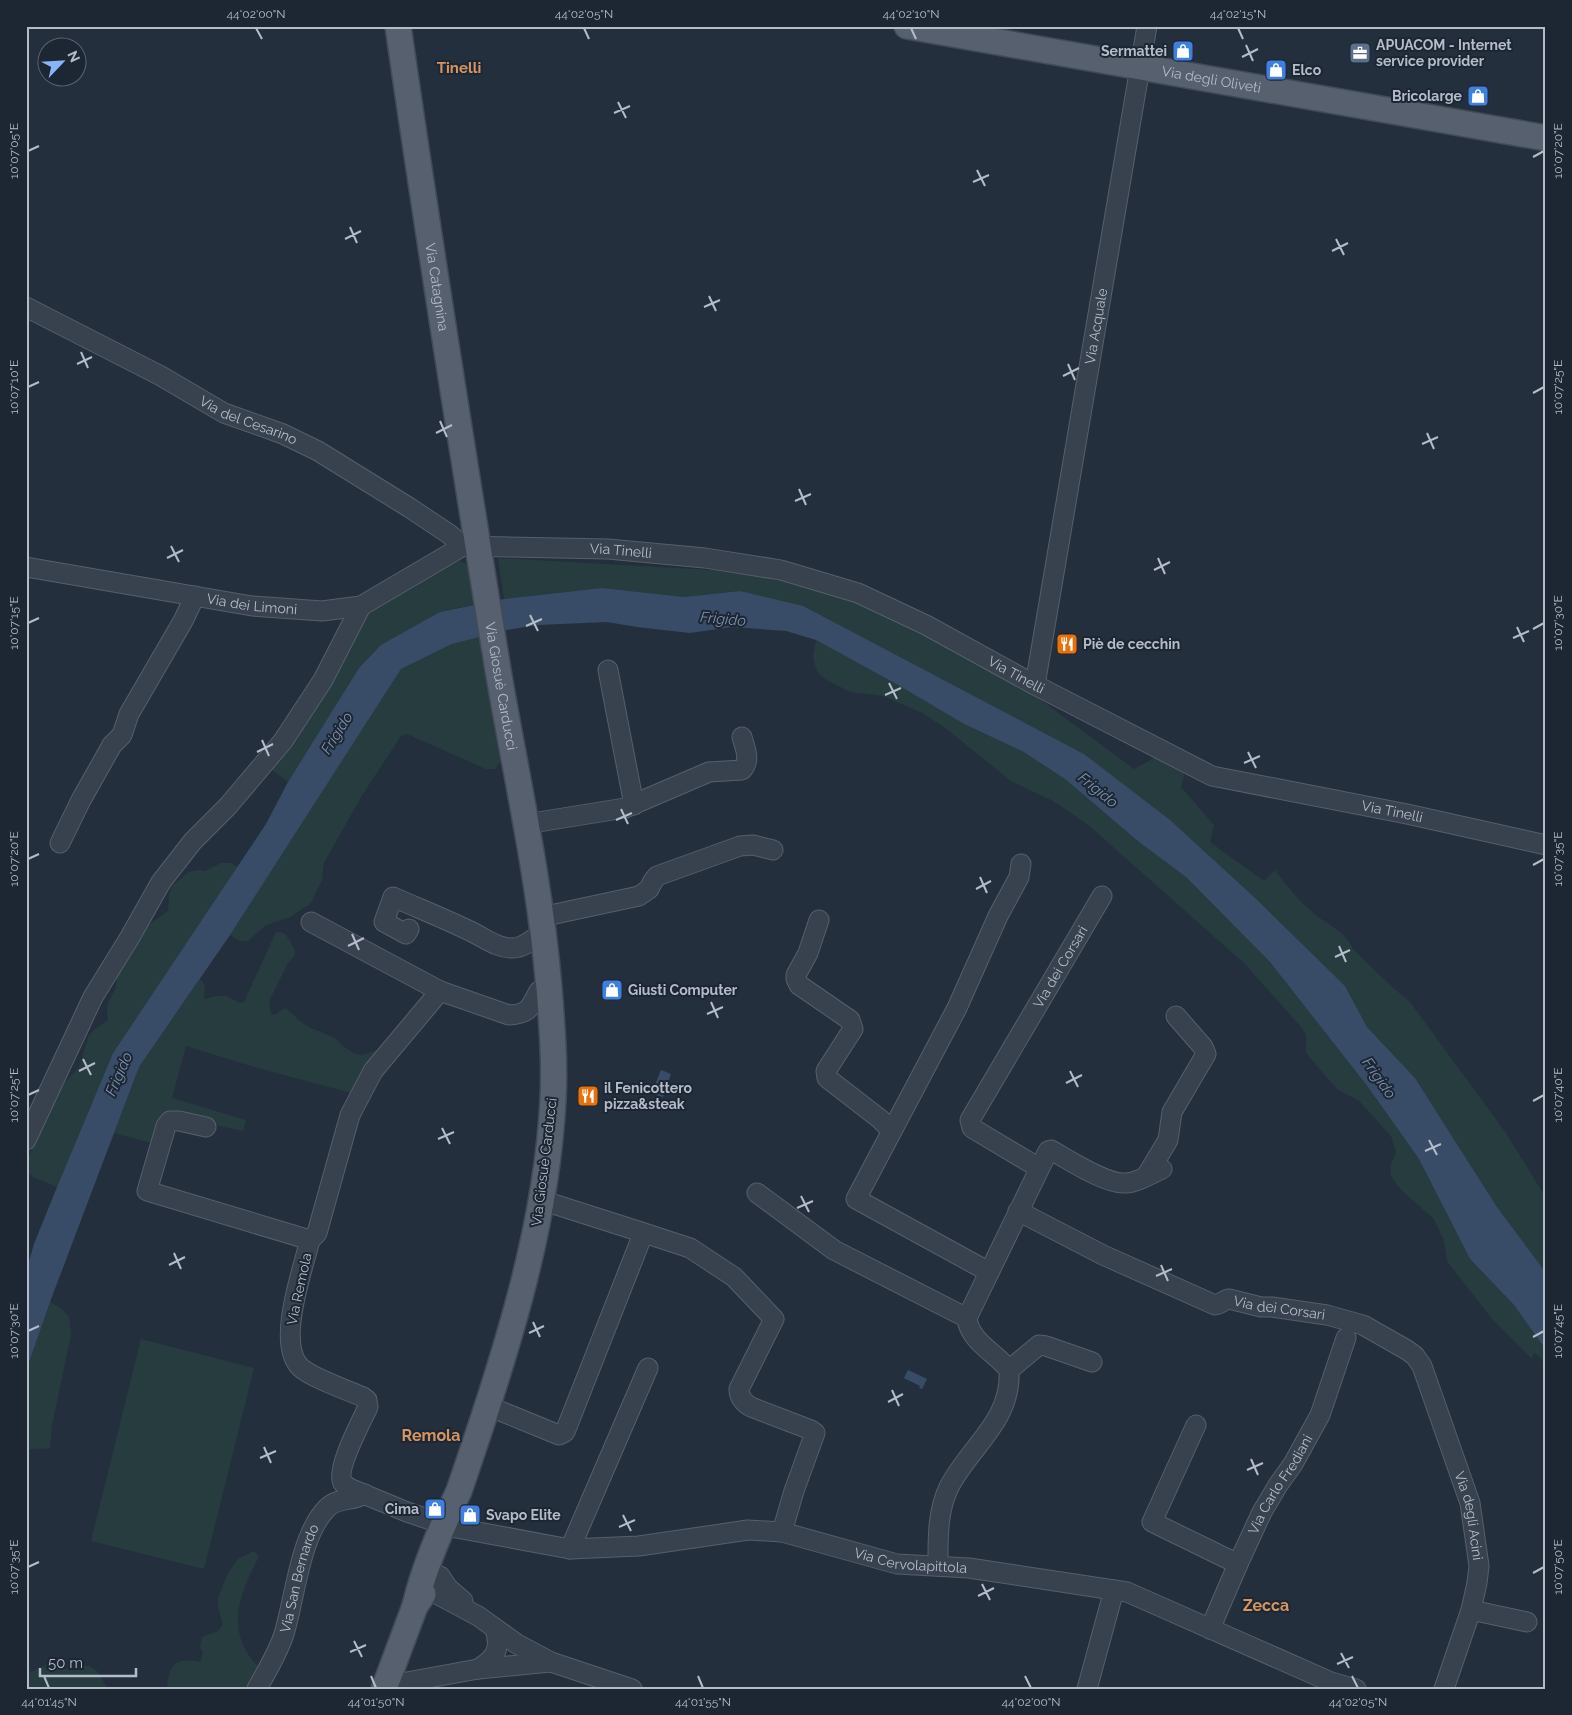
<svg xmlns="http://www.w3.org/2000/svg" width="1572" height="1715" viewBox="0 0 1572 1715" font-family="Raleway,sans-serif">
	<style>
		.green { fill: #263c3f }
		.water { fill: #394c67 }
		.lines { fill: none; stroke-linecap: round; stroke-linejoin: round }
		.minor-casing { stroke: #565f6c; stroke-width: 21 }
		.major-casing { stroke: #414a57; stroke-width: 28 }
		.minor { stroke: #38414e; stroke-width: 19 }
		.major { stroke: #56606e; stroke-width: 25 }
		.ticks { fill: none; stroke: #b4bcc9; stroke-width: 2 }
		.labels { text-anchor: middle; stroke-width: 4; stroke-linejoin: round; paint-order: stroke }
		.poi-label { font-size: 14px; font-weight: bold; fill: #b4bcc9; stroke: #1d2633; text-anchor: start }
		.street-label { font-size: 14px; fill: #b4bcc9; stroke: #1d2633 }
		.neighbourhood-label { font-size: 15px; font-weight: bold; fill: #d59563; stroke: #1d2633 }
		.water-label { font-size: 15px; font-style: italic; fill: #7c92b1; stroke: #1d2633 }
		.quarter-label { font-size: 16px; font-weight: bold; fill: #d59563; stroke: #1d2633 }
		.neatline { fill: none; stroke: #b4bcc9; stroke-width: 2 }
		.ticks-label { font-size: 12px; text-anchor: middle; fill: #b4bcc9 }
	</style>
	<rect width="100%" height="100%" fill="#242f3e"/>
	<g class="green">
		<path d="M498 558 747 572 788 577 865 604 1022 686 1134 769 1156 757 1185 771 1181 787 1214 825 1210 842 1264 881 1275 870C1286 884 1297 899 1311 911 1325 924 1346 931 1353 949L1391 986 1410 1002 1506 1133 1546 1198V1273L1497 1207 1415 1078 1367 1027 1345 986 1084 754 896 656 740 591 684 597 602 588 504 599Z"/>
		<polygon points="460,561 468,565 470,569 477,604 440,612 359,668 288,782 269,768 273,760 293,745 290,738 368,609 446,563"/>
		<polygon points="482,636 494,727 501,761 495,769 486,769 407,734 401,736 361,797 324,863 322,880 311,903 290,917 266,925 248,941 240,941 230,935 401,669 452,644"/>
		<polygon points="816,640 898,685 964,724 1022,751 1065,779 1139,842 1186,877 1270,962 1368,1087 1419,1159 1470,1259 1514,1305 1546,1350 1546,1364 1535,1353 1531,1358 1492,1319 1447,1261 1444,1241 1434,1219 1400,1189 1391,1176 1390,1167 1396,1152 1391,1136 1359,1101 1337,1089 1311,1059 1306,1052 1306,1035 1302,1028 1245,964 1087,824 1053,801 1011,781 944,727 922,713 883,696 850,692 825,679 818,673 815,665 813,657"/>
		<polygon points="221,863 230,863 238,867 113,1053 57,1187 33,1177 27,1170 27,1161 35,1140 62,1086 79,1067 89,1035 95,1029 108,1020 107,1012 108,1003 116,988 117,971 147,926 168,911 169,894 172,886 189,872 197,870 205,871"/>
		<polygon points="276,932 283,933 286,935 295,950 295,955 287,965 269,1001 271,1014 275,1015 284,1008 288,1010 301,1022 311,1028 335,1038 343,1046 355,1054 363,1055 379,1049 383,1055 359,1095 254,1067 186,1046 172,1098 246,1120 243,1131 169,1116 152,1143 114,1133 139,1067 200,979 205,986 204,995 205,999 217,996 226,996 241,1003 245,1001 248,993"/>
		<path d="M50 1302 63 1310 69 1317 71 1335 52 1425 50 1448C41 1450 34 1447 26 1451V1371Z"/>
		<polygon points="141,1339 254,1368 204,1569 91,1541"/>
		<path d="M254 1551 259 1557C238 1595 224 1635 261 1669L251 1689H167C169 1664 175 1657 200 1662L203 1653 200 1646 202 1637 218 1631 223 1625 218 1608V1598L228 1573 238 1559Z"/>
		<polygon points="48,1664 65,1669 82,1665 90,1666 97,1671 108,1689 26,1689 26,1672 33,1671"/>
	</g>
	<g class="water">
		<polygon points="602,588 684,597 740,591 803,606 1084,754 1170,820 1254,897 1345,986 1367,1027 1415,1078 1497,1207 1546,1273 1546,1350 1514,1305 1470,1259 1419,1159 1368,1087 1270,962 1186,877 1139,842 1065,779 1022,751 964,724 898,685 816,640 786,631 732,627 690,633 637,627 607,622 538,625 507,630 452,644 401,669 230,935 139,1067 50,1302 26,1371 26,1272 34,1244 57,1187 113,1053 266,824 288,782 359,668 381,645 440,612 504,599"/>
		<polygon points="661,1070 671,1074 663,1097 656,1095 657,1092 653,1090"/>
		<polygon points="908,1370 927,1379 922,1389 919,1388 920,1386 904,1378"/>
	</g>
	<g class="lines">
		<g class="minor-casing">
			<g id="minor">
				<path id="s1" d="M26 307 161 376 224 413 283 434 318 451 410 508 449 534 463 546"/>
				<path id="s2" d="M463 546 608 549 705 558 781 570 858 593 926 625 1035 685 1212 776 1407 814 1546 845"/>
				<path id="s3" d="M26 567 252 606 322 611 361 606 463 546"/>
				<polyline points="608,670 634,805"/>
				<path id="s4" d="M1035 685 1147 26"/>
				<path d="M526 824 625 808 709 772 742 770C751 760 745 748 742 737"/>
				<polyline points="60,843 81,800 112,745 122,735 129,714 183,621 195,596"/>
				<polyline points="541,917 639,896 649,889 653,881 657,876 740,846 753,845 773,850"/>
				<polyline points="819,920 808,953 796,975 796,979 799,985 850,1020 853,1029 826,1071 827,1078 880,1119 892,1131"/>
				<path d="M311 922 440 991 509 1015C530 1014 530 1007 539 991L549 988"/>
				<path d="M409 929 406 934 384 922 393 897C420 909 448 920 474 933 486 939 499 949 513 948 524 948 534 938 543 932"/>
				<path id="s5" d="M206 1127 179 1121H170L166 1126 147 1191 310 1240C303 1269 276 1343 300 1367 310 1377 349 1391 363 1397L367 1400 368 1407C362 1420 335 1470 343 1483 344 1485 347 1486 349 1488L407 1512 451 1527 570 1549 639 1546 748 1530 782 1532 897 1564 969 1568 1127 1592 1331 1682 1356 1689"/>
				<polyline points="26,1140 93,997 130,937 161,882 193,841 228,806 283,741 323,680 361,606"/>
				<path id="s6" d="M1039 1168 972 1128 970 1120 1102 896"/>
				<polyline points="1147,1175 1168,1140 1172,1112 1206,1054 1203,1047 1176,1016"/>
				<polyline points="757,1193 834,1250 967,1318"/>
				<path id="s7" d="M1018 1211 1103 1255 1215 1305C1221 1305 1224 1299 1229 1299L1261 1307H1272L1327 1315 1363 1325 1407 1350 1415 1356 1422 1366 1470 1503 1479 1566 1477 1583 1471 1610 1444 1689"/>
				<path d="M638 1231 690 1248 734 1277 774 1319 739 1389C739 1398 744 1403 751 1407L811 1430 815 1433 794 1491 782 1532"/>
				<polyline points="310,1240 317,1233 350,1115 373,1071 440,991"/>
				<polyline points="989,1272 856,1199 957,1008 998,916 1019,877 1021,864"/>
				<polyline points="1009,1370 1039,1345 1046,1346 1092,1362"/>
				<polyline points="488,1406 559,1435 565,1432 641,1239 638,1231 541,1200"/>
				<polyline points="1196,1425 1152,1522 1238,1564"/>
				<polyline points="570,1549 648,1368"/>
				<path d="M938 1566C938 1540 937 1512 949 1487 970 1446 1012 1421 1009 1370 996 1353 969 1341 967 1318L1048 1151 1051 1150C1069 1160 1107 1185 1126 1183 1136 1183 1153 1173 1162 1169"/>
				<polyline points="440,1576 448,1588 463,1601"/>
				<polyline points="423,1594 433,1592 478,1616 517,1644 551,1662 632,1689"/>
				<polyline points="1471,1610 1527,1622"/>
				<path id="s8" d="M1210 1629 1238 1564 1262 1512 1278 1485 1293 1464 1320 1415 1346 1338"/>
				<path d="M478 1669C496 1658 501 1649 495 1629"/>
				<polyline points="385,1686 478,1669 550,1662"/>
				<path id="s9" d="M257 1689C266 1672 278 1653 284 1634 295 1598 300 1535 327 1508 338 1497 352 1502 365 1494"/>
				<polyline points="1087,1689 1114,1590"/>
			</g>
		</g>
		<g class="major-casing">
			<g id="major">
				<path id="s10" d="M398 26C429 241 463 456 498 670 516 776 540 880 549 988 552 1025 555 1062 553 1100 546 1235 502 1364 459 1491 441 1528 424 1567 415 1606"/>
				<path id="s11" d="M907 26 1546 138"/>
				<polyline points="384,1689 415,1606 423,1594"/>
			</g>
		</g>
		<use href="#minor" class="minor"/>
		<use href="#major" class="major"/>
	</g>
	<path class="ticks" d="M256 28 262 39M584 28 589 39M911 28 916 39M1238 28 1243 39M1246 45 1253 61M1242 57 1258 49M618 102 626 118M614 113 630 106M28 151 39 146M1533 157 1544 151M977 170 985 186M973 182 989 175M350 227 357 243M345 239 361 231M1336 239 1344 255M1332 251 1348 243M709 296 716 311M704 307 720 300M81 352 88 368M77 364 92 357M1068 364 1075 380M1063 376 1079 368M28 387 39 382M1533 393 1544 387M440 421 447 437M436 433 452 425M1427 433 1434 449M1422 444 1438 437M799 489 806 505M795 501 811 494M171 546 179 562M167 558 183 550M1158 558 1165 574M1154 570 1170 562M530 615 538 631M28 623 39 618M526 626 542 619M1517 627 1524 642M1533 629 1544 623M1513 638 1529 631M889 683 897 699M885 695 901 688M262 740 269 756M257 752 273 744M1248 752 1256 768M1244 763 1260 756M621 809 628 824M616 820 632 813M28 859 39 854M1533 865 1544 859M980 877 987 893M976 889 991 881M352 934 359 950M348 946 364 938M1339 946 1346 962M1335 957 1350 950M711 1002 718 1018M707 1014 723 1007M83 1059 91 1075M79 1071 95 1063M1070 1071 1078 1087M1066 1083 1082 1075M28 1095 39 1090M1533 1101 1544 1095M442 1128 450 1144M438 1139 454 1132M1429 1140 1437 1155M1425 1151 1441 1144M801 1196 809 1212M797 1208 813 1201M174 1253 181 1269M169 1265 185 1257M1161 1265 1168 1281M1156 1276 1172 1269M533 1322 540 1337M28 1331 39 1326M529 1333 544 1326M1533 1337 1544 1331M892 1390 899 1406M888 1402 903 1394M264 1447 271 1463M260 1458 276 1451M1251 1459 1258 1475M1247 1470 1263 1463M623 1515 631 1531M619 1527 635 1520M28 1567 39 1562M1533 1573 1544 1567M982 1584 990 1600M978 1596 994 1588M354 1641 362 1657M350 1652 366 1645M1341 1653 1349 1668M1337 1664 1353 1657M44 1676 49 1688M371 1676 376 1688M698 1676 703 1688M1025 1676 1031 1688M1352 1676 1358 1688"/>
	<defs>
		<g id="shop-square" transform="scale(1.125)"><rect x="-9" y="-9" width="18" height="18" rx="4" fill="#3f7fe0" stroke="#1d2633"/><path d="M-5-2.5h2.3a2.7 3.5 0 0 1 5.4 0H5L5.5 6h-11ZM-1.5-2.5h3a1.5 2.3 0 0 0-3 0Z" fill="#fff"/></g>
		<g id="office-square" transform="scale(1.125)"><rect x="-9" y="-9" width="18" height="18" rx="4" fill="#5c6f8a" stroke="#1d2633"/><path d="M-6-3h4V-5.5h4V-3h4V5H-6ZM-1-4.5V-3h2v-1.5ZM-6 0V1H6V0Z" fill="#fff"/></g>
		<g id="restaurant-square" transform="scale(1.125)"><rect x="-9" y="-9" width="18" height="18" rx="4" fill="#e8710a" stroke="#1d2633"/><path d="M-5-6h1v4h1v-4h1v4h1v-4h1v5L-1.5 .5V6h-2V.5L-5-1ZM5-6V6H3V1.5H1.5Q1.5-4 5-6Z" fill="#fff"/></g>
	</defs>
	<g fill-rule="evenodd">
		<use href="#shop-square" x="1183" y="51"/>
		<use href="#office-square" x="1360" y="53"/>
		<use href="#shop-square" x="1276" y="70"/>
		<use href="#shop-square" x="1478" y="96"/>
		<use href="#restaurant-square" x="1067" y="644"/>
		<use href="#shop-square" x="612" y="990"/>
		<use href="#restaurant-square" x="588" y="1096"/>
		<use href="#shop-square" x="435" y="1509"/>
		<use href="#shop-square" x="470" y="1515"/>
	</g>
	<g class="labels">
		<g class="poi-label">
			<text x="1376" y="50">APUACOM - Internet<tspan x="1376" dy="16">service provider</tspan></text>
			<text x="1167" y="56" text-anchor="end">Sermattei</text>
			<text x="1292" y="75">Elco</text>
			<text x="1462" y="101" text-anchor="end">Bricolarge</text>
			<text x="1083" y="649">Piè de cecchin</text>
			<text x="628" y="995">Giusti Computer</text>
			<text x="604" y="1093">il Fenicottero<tspan x="604" dy="16">pizza&amp;steak</tspan></text>
			<text x="419" y="1514" text-anchor="end">Cima</text>
			<text x="486" y="1520">Svapo Elite</text>
		</g>
		<g class="street-label">
			<text dy="5" stroke="none"><textPath href="#s11" startOffset="309">Via degli Oliveti</textPath></text>
			<text dy="5" stroke="none"><textPath href="#s10" startOffset="264">Via Catagnina</textPath></text>
			<text dy="5" stroke="none"><textPath href="#s4" startOffset="364">Via Acquale</textPath></text>
			<text dy="5" stroke="none"><textPath href="#s1" startOffset="250">Via del Cesarino</textPath></text>
			<text dy="5" stroke="none"><textPath href="#s2" startOffset="158">Via Tinelli</textPath></text>
			<text dy="5" stroke="none"><textPath href="#s3" startOffset="229">Via dei Limoni</textPath></text>
			<text dy="5" stroke="none"><textPath href="#s2" startOffset="578">Via Tinelli</textPath></text>
			<text dy="5" stroke="none"><textPath href="#s10" startOffset="668">Via Giosuè Carducci</textPath></text>
			<text dy="5" stroke="none"><textPath href="#s2" startOffset="982">Via Tinelli</textPath></text>
			<text dy="5" stroke="none"><textPath href="#s6" startOffset="264">Via dei Corsari</textPath></text>
			<text transform="translate(544 1162) rotate(-83)" y="5">Via Giosuè Carducci</text>
			<text transform="translate(299 1289) rotate(-78)" y="5">Via Remola</text>
			<text dy="5" stroke="none"><textPath href="#s7" startOffset="285">Via dei Corsari</textPath></text>
			<text dy="5" stroke="none"><textPath href="#s8" startOffset="161">Via Carlo Frediani</textPath></text>
			<text dy="5" stroke="none"><textPath href="#s7" startOffset="601">Via degli Acini</textPath></text>
			<text dy="5" stroke="none"><textPath href="#s5" startOffset="1160">Via Cervolapittola</textPath></text>
			<text dy="5" stroke="none"><textPath href="#s9" startOffset="119">Via San Bernardo</textPath></text>
		</g>
		<g class="neighbourhood-label">
			<text x="459" y="73">Tinelli</text>
		</g>
		<g class="water-label">
			<text transform="translate(723 619) rotate(5)" y="5">Frigido</text>
			<text transform="translate(337 733) rotate(-58)" y="5">Frigido</text>
			<text transform="translate(1098 790) rotate(39)" y="5">Frigido</text>
			<text transform="translate(119 1074) rotate(-67)" y="5">Frigido</text>
			<text transform="translate(1379 1078) rotate(55)" y="5">Frigido</text>
		</g>
		<g class="quarter-label">
			<text x="431" y="1441">Remola</text>
			<text x="1266" y="1611">Zecca</text>
		</g>
	</g>
	<rect width="1572" height="1715" fill="none" stroke="#1d2633" stroke-width="55"/>
	<g transform="translate(62 62) rotate(65)"><circle r="24" fill="#1d2633" stroke="#59626f"/>
	<path d="M0-4L9 19L0 12L-9 19Z" fill="#8ab4f8"/>
	<text y="-8" font-size="14" font-weight="bold" text-anchor="middle" fill="#b4bcc9">N</text>
	</g>
	<path d="M40 1668v8h96v-8" fill="none" stroke="#b4bcc9" stroke-width="2.5"/>
	<text x="48" y="1668" font-size="15" fill="#b4bcc9" stroke="#1d2633" stroke-width="4" paint-order="stroke">50 m</text>
	<rect x="28" y="28" width="1516" height="1660" class="neatline"/>
	<g class="ticks-label">
		<text x="256" y="18">44°02'00"N</text>
		<text x="584" y="18">44°02'05"N</text>
		<text x="911" y="18">44°02'10"N</text>
		<text x="1238" y="18">44°02'15"N</text>
		<text transform="translate(14 151) rotate(-90)" y="4">10°07'05"E</text>
		<text transform="translate(1558 151) rotate(-90)" y="4">10°07'20"E</text>
		<text transform="translate(14 387) rotate(-90)" y="4">10°07'10"E</text>
		<text transform="translate(1558 387) rotate(-90)" y="4">10°07'25"E</text>
		<text transform="translate(14 623) rotate(-90)" y="4">10°07'15"E</text>
		<text transform="translate(1558 623) rotate(-90)" y="4">10°07'30"E</text>
		<text transform="translate(14 859) rotate(-90)" y="4">10°07'20"E</text>
		<text transform="translate(1558 859) rotate(-90)" y="4">10°07'35"E</text>
		<text transform="translate(14 1095) rotate(-90)" y="4">10°07'25"E</text>
		<text transform="translate(1558 1095) rotate(-90)" y="4">10°07'40"E</text>
		<text transform="translate(14 1331) rotate(-90)" y="4">10°07'30"E</text>
		<text transform="translate(1558 1331) rotate(-90)" y="4">10°07'45"E</text>
		<text transform="translate(14 1567) rotate(-90)" y="4">10°07'35"E</text>
		<text transform="translate(1558 1567) rotate(-90)" y="4">10°07'50"E</text>
		<text x="49" y="1706">44°01'45"N</text>
		<text x="376" y="1706">44°01'50"N</text>
		<text x="703" y="1706">44°01'55"N</text>
		<text x="1031" y="1706">44°02'00"N</text>
		<text x="1358" y="1706">44°02'05"N</text>
	</g>
</svg>
